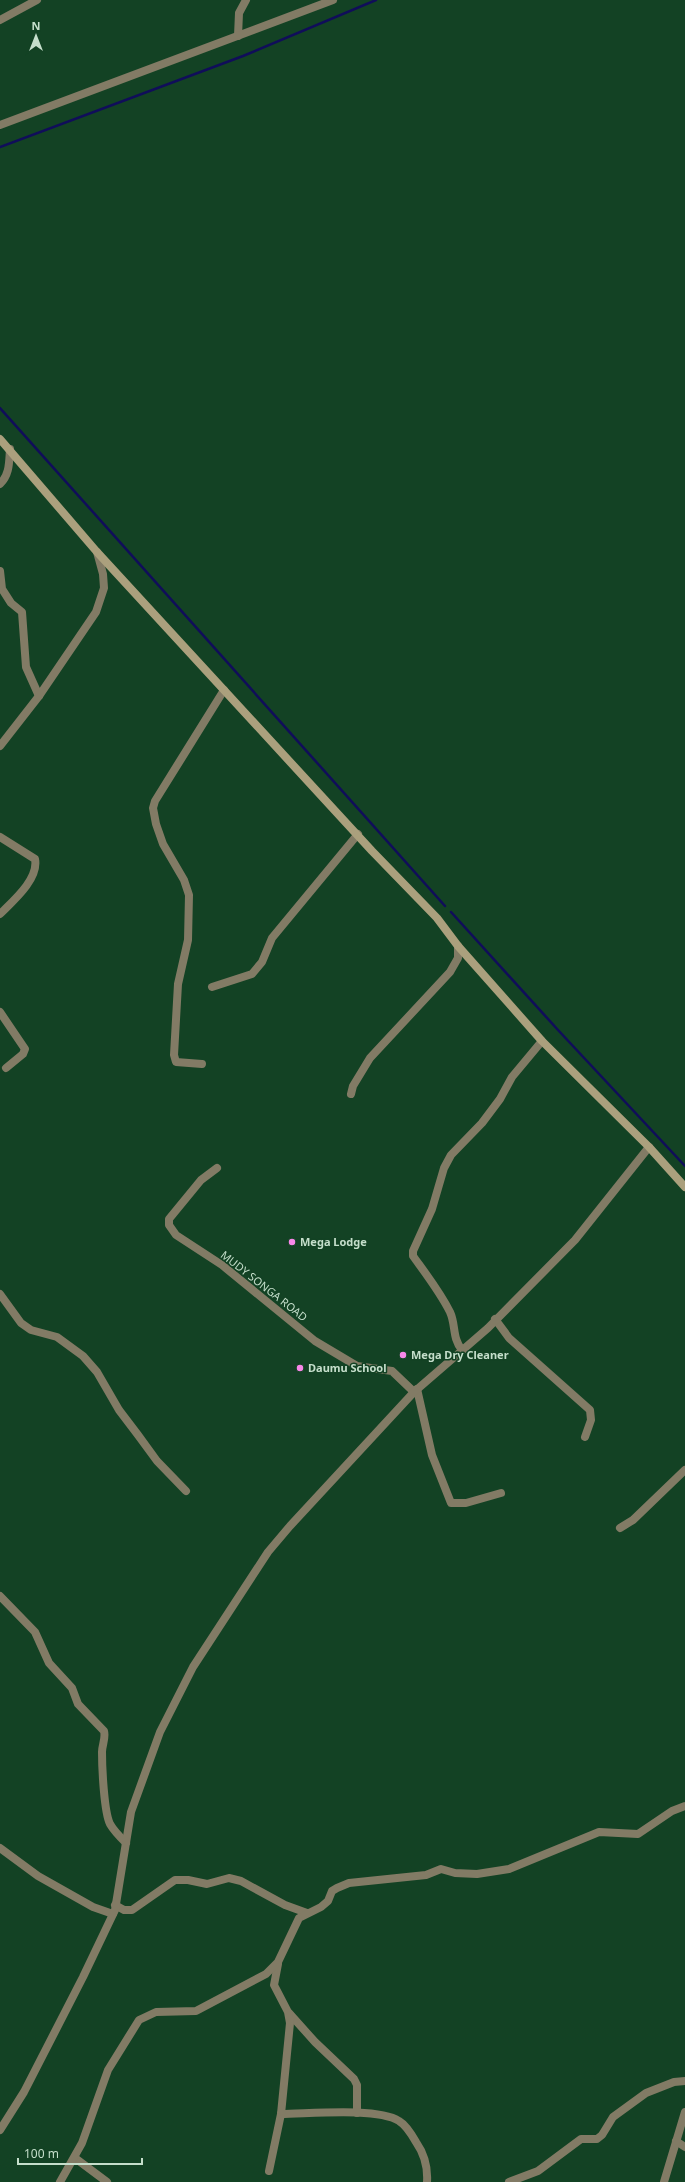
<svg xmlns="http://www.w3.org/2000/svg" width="685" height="2182" viewBox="0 0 685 2182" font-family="'Noto Sans',sans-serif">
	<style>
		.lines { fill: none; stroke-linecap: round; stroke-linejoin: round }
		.stream { stroke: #100d5a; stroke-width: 2.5 }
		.street { stroke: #827b65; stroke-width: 8 }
		.secondary { stroke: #aba07d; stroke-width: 8 }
		.poi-dot { fill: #f888e9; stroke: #134224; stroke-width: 1.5 }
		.labels { text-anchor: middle; stroke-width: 3; stroke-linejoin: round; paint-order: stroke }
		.poi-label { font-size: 11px; font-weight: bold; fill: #c5decb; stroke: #134224; text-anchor: start }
		.street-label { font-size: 11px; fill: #c5decb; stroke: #134224 }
	</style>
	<rect width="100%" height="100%" fill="#134224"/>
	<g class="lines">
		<g class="stream">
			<polyline points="0,147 243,56 376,0"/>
			<polyline points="0,408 445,906"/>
			<polyline points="451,912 558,1030 685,1166"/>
		</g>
		<g class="street">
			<polyline points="0,20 37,0"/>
			<polyline points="238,36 239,13 246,0"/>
			<polyline points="0,125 333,0"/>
			<path d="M0 484C10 474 9 462 10 449"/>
			<polyline points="0,571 2,589 11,603 22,612 26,667 39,696"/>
			<polyline points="0,746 39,696 96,612 104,588 103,574 97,552"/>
			<path d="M0 837 35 859C39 879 13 901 0 914"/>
			<polyline points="212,987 252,974 262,962 272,938 358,834"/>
			<polyline points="0,1012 25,1049 23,1054 6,1068"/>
			<polyline points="202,1064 176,1062 174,1055 178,984 188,940 189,895 184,880 163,844 156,824 153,808 155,801 224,690"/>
			<polyline points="351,1094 353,1086 370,1058 450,972 458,958 458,946"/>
			<polyline points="217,1168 201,1180 169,1219 169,1225 176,1235 222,1265 315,1341 357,1366 392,1371 414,1392"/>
			<polyline points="0,1294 21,1323 31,1330 57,1337 83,1356 97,1372 119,1410 138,1435 157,1461 186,1491"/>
			<polyline points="495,1319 509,1338 590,1410 591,1420 585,1437"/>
			<path d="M462 1350C452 1338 456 1325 450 1312 440 1292 426 1274 413 1256V1251L432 1209 444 1168 451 1155 482 1123 500 1099 512 1077 542 1041"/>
			<polyline points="417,1389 432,1455 451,1503 466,1503 501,1493"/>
			<polyline points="620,1528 633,1520 685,1470"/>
			<path d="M0 1596 35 1632 49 1663 72 1688 78 1704 104 1731C106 1738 102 1745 102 1752 102 1767 104 1812 110 1824 114 1831 120 1837 126 1843"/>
			<polyline points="0,1848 38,1876 93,1907 113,1914"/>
			<polyline points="115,1905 124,1910 132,1910 175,1880 188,1880 207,1884 229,1878 241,1881 285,1905 307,1913"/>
			<polyline points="289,2013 315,2042 354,2079 357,2085 357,2113"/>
			<path d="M281 2114C308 2114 377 2107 399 2121 406 2125 412 2135 416 2142 425 2155 428 2167 427 2182"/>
			<polyline points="0,2130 24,2092 83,1977 115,1910 131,1812 160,1732 193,1667 268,1552 290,1526 414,1392 488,1328 575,1240 649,1147"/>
			<polyline points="676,2141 685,2147"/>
			<polyline points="75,2158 107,2182"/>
			<polyline points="269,2171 281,2114 290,2023 288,2012 274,1985 278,1964"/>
			<polyline points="60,2182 82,2143 108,2070 139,2020 156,2012 196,2011 266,1974 278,1962 299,1918 321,1907 328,1901 332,1891 337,1888 349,1883 426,1875 441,1869 455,1873 477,1874 509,1869 599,1832 638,1834 672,1811 685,1806"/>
			<polyline points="509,2182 538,2171 581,2139 597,2139 602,2135 613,2117 646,2093 674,2082 685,2081"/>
			<polyline points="664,2182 685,2112"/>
		</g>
		<polyline class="secondary" points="0,439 97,552 372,851 437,918 458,946 542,1041 649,1147 685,1187"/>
	</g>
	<g class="poi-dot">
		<circle cx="292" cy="1242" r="4"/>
		<circle cx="403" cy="1355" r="4"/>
		<circle cx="300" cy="1368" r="4"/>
	</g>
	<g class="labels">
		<g class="poi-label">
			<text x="300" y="1246">Mega Lodge</text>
			<text x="411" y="1359">Mega Dry Cleaner</text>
			<text x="308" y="1372">Daumu School</text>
		</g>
		<g class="street-label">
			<text transform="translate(264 1286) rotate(38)" y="4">MUDY SONGA ROAD</text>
		</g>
	</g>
	<g transform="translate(36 36)" stroke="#134224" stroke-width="3" paint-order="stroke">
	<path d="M0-3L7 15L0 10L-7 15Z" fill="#c5decb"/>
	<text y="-6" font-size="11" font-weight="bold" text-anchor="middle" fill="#c5decb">N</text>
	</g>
	<path d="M18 2158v6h124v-6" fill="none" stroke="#c5decb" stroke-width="2"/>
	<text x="24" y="2158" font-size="12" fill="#c5decb" stroke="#134224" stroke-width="3" paint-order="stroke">100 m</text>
</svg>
